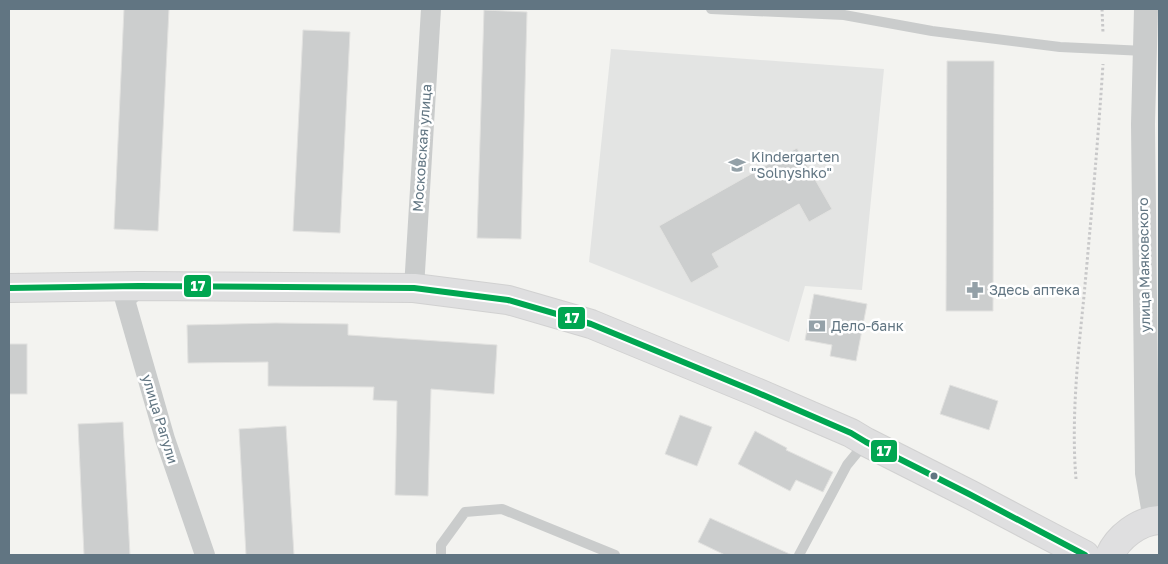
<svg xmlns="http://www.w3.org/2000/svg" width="1168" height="564" viewBox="0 0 1168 564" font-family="'Golos Text',sans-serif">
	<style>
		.built { fill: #e3e4e3 }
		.building { fill: #cccece; stroke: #e2e2e0 }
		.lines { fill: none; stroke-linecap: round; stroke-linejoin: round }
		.primary-casing { stroke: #d1d1d1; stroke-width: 30 }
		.path { stroke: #c8c8c9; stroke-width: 3; stroke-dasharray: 2.5 2.5; stroke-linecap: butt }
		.service { stroke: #cacccc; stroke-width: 10 }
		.minor { stroke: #cacccc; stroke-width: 20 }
		.tertiary { stroke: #cacccc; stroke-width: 24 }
		.primary { stroke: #dfdfe0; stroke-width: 28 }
		.bus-1-casing { stroke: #fff; stroke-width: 10 }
		.bus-1 { stroke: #00a651; stroke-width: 6 }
		.bus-dot { fill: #617582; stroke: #fff; stroke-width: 2 }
		.labels { text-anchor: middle; stroke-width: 5; stroke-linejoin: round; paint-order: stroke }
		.street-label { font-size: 14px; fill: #617582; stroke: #fff }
		.poi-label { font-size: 14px; fill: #617582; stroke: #fff; text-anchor: start }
		.line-badge { stroke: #fff; stroke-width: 2 }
		.badge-label { font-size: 14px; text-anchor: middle; font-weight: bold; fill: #fff }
	</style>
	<rect width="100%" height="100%" fill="#f3f3f0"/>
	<polygon class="built" points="611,49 884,69 862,290 805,286 789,342 589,262"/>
	<g class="building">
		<polygon points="124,9 169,9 158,231 114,229"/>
		<polygon points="484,10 527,12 521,239 477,238"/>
		<polygon points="303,30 350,32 340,233 293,231"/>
		<polygon points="947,61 994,61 993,311 946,311"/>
		<polygon points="797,148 832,209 809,222 799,204 712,254 719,267 691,283 659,226"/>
		<polygon points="814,294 867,304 856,361 830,356 832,345 805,340"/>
		<polygon points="275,323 348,324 348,335 497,345 494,394 431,389 428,496 395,495 397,401 373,400 374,387 268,386 268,362 188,363 187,325"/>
		<rect x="9" y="344" width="18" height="50"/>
		<polygon points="950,385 998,401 989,430 940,414"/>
		<polygon points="680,415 712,427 697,466 665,454"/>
		<polygon points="123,422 130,555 84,555 78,424"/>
		<polygon points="286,426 294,555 246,555 239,429"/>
		<polygon points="755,431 787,448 786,450 833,472 823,492 796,480 790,491 738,464"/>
		<polygon points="710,518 792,555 725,555 698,542"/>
	</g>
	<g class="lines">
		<g class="primary-casing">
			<g id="primary">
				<polyline points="9,288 139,286 414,288 508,300 591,324 756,392 851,433 866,442 969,494 1085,555"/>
				<path d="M1110 555C1118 537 1139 521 1159 520"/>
			</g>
		</g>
		<g class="path">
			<polyline points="1102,9 1103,33"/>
			<path d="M1076 479C1071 419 1078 355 1084 296 1091 219 1098 142 1103 64"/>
		</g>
		<g class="service">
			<polyline points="711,9 844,15 932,31 1060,47 1145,51"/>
			<polyline points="441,555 441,545 465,512 502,509 615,555"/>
			<polyline points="799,555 847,465 865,443"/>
		</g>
		<g class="minor">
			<polyline points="139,286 125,300 165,439 205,555"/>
			<polyline points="414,288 431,9"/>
		</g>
		<polyline class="tertiary" points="1146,9 1143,124 1147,473 1155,520"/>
		<use href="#primary" class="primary"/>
		<g class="bus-1-casing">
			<polyline id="bus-1" points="9,288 139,286 414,288 508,300 591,324 756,392 851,433 866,442 969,494 1085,555"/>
		</g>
		<use href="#bus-1" class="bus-1"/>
	</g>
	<defs>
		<g id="school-bare" transform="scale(1.35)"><path d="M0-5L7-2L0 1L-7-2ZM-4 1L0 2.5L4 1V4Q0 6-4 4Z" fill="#94a1a8" stroke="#fff" stroke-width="2.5" paint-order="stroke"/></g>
		<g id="pharmacy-bare" transform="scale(1.35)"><path d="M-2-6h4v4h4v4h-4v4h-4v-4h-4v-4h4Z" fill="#94a1a8" stroke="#fff" stroke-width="2.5" paint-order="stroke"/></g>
		<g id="bank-bare" transform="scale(1.35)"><path d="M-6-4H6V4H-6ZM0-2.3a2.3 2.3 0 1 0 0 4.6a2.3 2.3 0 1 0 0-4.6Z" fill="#94a1a8" stroke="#fff" stroke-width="2.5" paint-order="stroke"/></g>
	</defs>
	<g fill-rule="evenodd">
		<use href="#school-bare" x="737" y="165"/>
		<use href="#pharmacy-bare" x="975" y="290"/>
		<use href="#bank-bare" x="817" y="326"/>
	</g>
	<circle class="bus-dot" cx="934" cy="476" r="4.5"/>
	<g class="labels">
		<g class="street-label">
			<text transform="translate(422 148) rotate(-86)" y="5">Московская улица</text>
			<text transform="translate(1144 265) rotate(-91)" y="5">улица Маяковского</text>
			<text transform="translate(160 419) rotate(73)" y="5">улица Рагули</text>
		</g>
		<g class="poi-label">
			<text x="751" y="162">Kindergarten<tspan x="751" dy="16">"Solnyshko"</tspan></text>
			<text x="989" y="295">Здесь аптека</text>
			<text x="831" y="331">Дело-банк</text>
		</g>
	</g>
	<g class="line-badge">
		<rect x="183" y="274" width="29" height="24" rx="5" fill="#00a651"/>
		<rect x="557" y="306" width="29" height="24" rx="5" fill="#00a651"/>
		<rect x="870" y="439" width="28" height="24" rx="5" fill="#00a651"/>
	</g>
	<g class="badge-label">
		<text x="198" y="291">17</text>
		<text x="572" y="323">17</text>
		<text x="884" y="456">17</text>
	</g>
	<rect width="1168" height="564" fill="none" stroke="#617582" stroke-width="20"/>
</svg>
